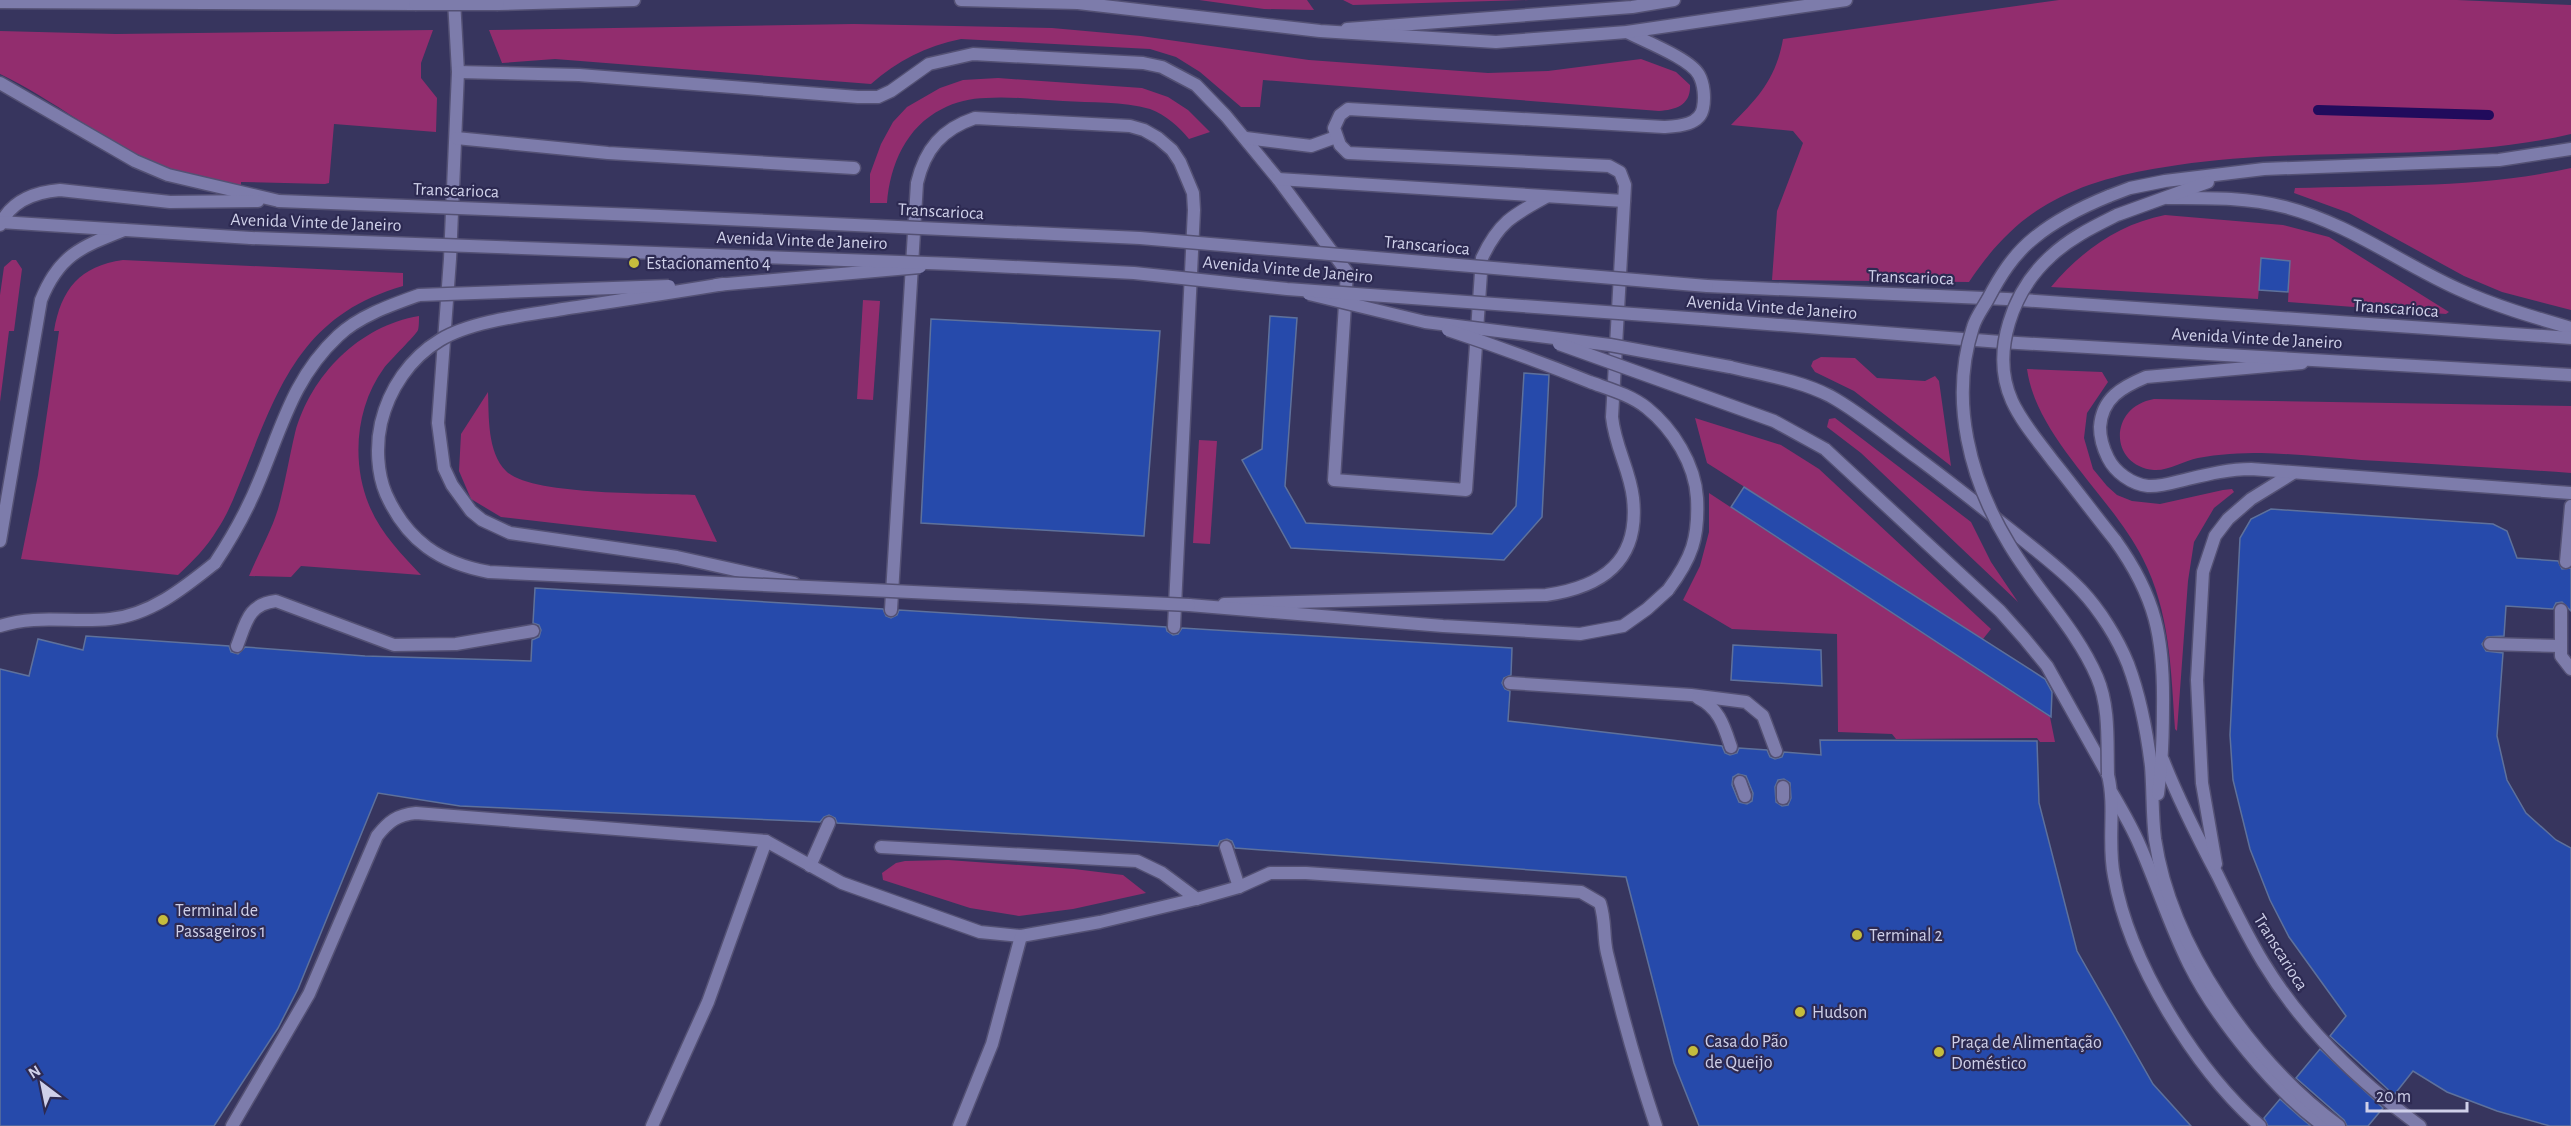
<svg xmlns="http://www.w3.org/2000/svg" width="2571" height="1126" viewBox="0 0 2571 1126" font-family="'Alegreya Sans',sans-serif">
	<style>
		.green { fill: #922d6e }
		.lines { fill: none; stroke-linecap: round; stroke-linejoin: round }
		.stream { stroke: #210b5c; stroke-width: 10 }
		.building { fill: #264aab; stroke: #5e719c; stroke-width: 1.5; fill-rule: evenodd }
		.service-casing { stroke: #545174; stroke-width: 15 }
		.minor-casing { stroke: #545174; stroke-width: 15 }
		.tertiary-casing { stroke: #545174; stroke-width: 15 }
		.service { stroke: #7d7cab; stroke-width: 12 }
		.minor { stroke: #7d7cab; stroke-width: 12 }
		.tertiary { stroke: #7d7cab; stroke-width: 12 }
		.service-bridge-casing { stroke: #545174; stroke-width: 15; stroke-linecap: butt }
		.minor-bridge-casing { stroke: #545174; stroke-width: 15; stroke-linecap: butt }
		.tertiary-bridge-casing { stroke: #545174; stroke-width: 15; stroke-linecap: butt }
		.service-bridge { stroke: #7d7cab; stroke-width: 12 }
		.minor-bridge { stroke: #7d7cab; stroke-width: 12 }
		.tertiary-bridge { stroke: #7d7cab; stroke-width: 12 }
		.poi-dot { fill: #c5bc3d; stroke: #2d2a52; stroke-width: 2 }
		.labels { text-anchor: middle; stroke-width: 4.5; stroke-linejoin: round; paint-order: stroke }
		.street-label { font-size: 18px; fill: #cfd0e9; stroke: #2d2a52 }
		.poi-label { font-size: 18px; fill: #cfd0e9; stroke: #2d2a52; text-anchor: start }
	</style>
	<rect width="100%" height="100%" fill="#37355e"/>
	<g class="green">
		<polygon points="1199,0 1307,0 1314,10 1264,9"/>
		<polygon points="1343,0 1529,0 1353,5"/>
		<path d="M2059 0H2457L2571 5V134C2443 164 2308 145 2178 165 2136 171 2091 180 2053 201 2017 220 1991 249 1969 282L1772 280 1777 211 1803 143 1793 131 1731 125C1758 98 1776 79 1783 39Z"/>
		<path d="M854 24 1052 28 1141 36 1309 60 1488 73 1548 71 1641 59 1676 72 1690 85C1691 105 1676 110 1659 111L1263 80 1260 107H1241L1200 72 1176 57 1150 49 961 39C926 46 897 61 871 84L555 59 502 63 489 30Z"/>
		<path d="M433 30 421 63V78L437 98 436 132 334 124 329 183 325 184 241 182V187C212 181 182 177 156 165 101 139 54 100 0 74V31L116 34Z"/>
		<path d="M998 78 1142 88 1168 97 1188 110 1210 132 1189 139C1179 127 1166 115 1150 109 1123 101 1091 103 1063 101 1038 100 1011 96 986 98 971 98 955 102 942 109 906 127 890 165 887 203H870V174L881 144 893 122 907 107 940 88 963 80Z"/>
		<path d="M2571 168V310L2502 292 2464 276 2349 213 2294 193 2295 188C2387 185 2481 188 2571 168Z"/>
		<path d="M2165 215 2283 225 2329 237 2449 312 2446 314 2288 302 2290 261 2262 258 2258 299 2051 287C2081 251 2119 224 2165 215Z"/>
		<polygon points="12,260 16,260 22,269 14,331 9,331 0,402 0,295 4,267"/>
		<path d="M123 260 403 273V286C305 314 280 382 246 468 237 489 230 511 217 530 207 547 193 561 178 575L21 559 38 475 59 331H54C61 289 80 266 123 260Z"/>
		<polygon points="863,300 880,301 873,400 857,399"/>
		<path d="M419 316C419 320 419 327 418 330 416 335 390 360 384 368 356 406 351 461 369 505 380 532 401 554 421 575L301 566 291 577 249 576C258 554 271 532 278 509 285 484 289 458 295 433 311 375 359 326 419 316Z"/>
		<polygon points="1821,357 1855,358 1877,378 1925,381 1935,376 1939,381 1951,466 1854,391 1815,372 1811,366 1813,361"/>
		<path d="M2027 369 2102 372 2108 382 2087 413 2084 438 2093 469 2107 486 2117 495 2132 501 2160 504 2223 490 2232 489 2234 492 2214 508 2194 542 2188 581 2177 731 2175 729C2171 670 2170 612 2143 559 2112 497 2036 437 2027 369Z"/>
		<path d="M488 392C489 416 487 452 506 471 530 496 657 493 695 495L717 542 501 517 471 499 459 471 461 434Z"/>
		<path d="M2154 399 2571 406V473C2501 468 2431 464 2361 460 2328 457 2295 454 2261 453 2241 453 2218 454 2198 458 2184 461 2168 471 2154 470 2109 466 2108 407 2154 399Z"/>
		<polygon points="1695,418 1781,445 1819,469 1991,629 1983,639 1707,463"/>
		<polygon points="1835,418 1971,522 1991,562 2018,602 1861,453 1827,427 1829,419"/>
		<polygon points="1199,440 1217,441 1210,544 1193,543"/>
		<polygon points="1709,493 2050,717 2055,742 2040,742 2037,738 1896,739 1892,734 1838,732 1837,634 1732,629 1683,600 1700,566 1709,532"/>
		<polygon points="948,860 1074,869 1123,875 1146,893 1073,909 1019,916 970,908 883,880 882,873 896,863 905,861"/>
	</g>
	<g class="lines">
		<polyline class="stream" points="2318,110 2489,115"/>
	</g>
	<g class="building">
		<polygon points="2261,258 2290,261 2288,292 2259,290"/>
		<polygon points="1270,316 1297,318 1285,486 1306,523 1492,534 1516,506 1524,373 1549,375 1542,517 1504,560 1291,548 1242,460 1262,449"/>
		<polygon points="931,319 1160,331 1144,536 921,523"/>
		<polygon points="1744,487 2045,679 2052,692 2051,717 1731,507"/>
		<polygon points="2271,509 2493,524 2507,531 2517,558 2558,561 2562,569 2571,568 2571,611 2562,602 2556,603 2553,609 2506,606 2504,636 2487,637 2482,644 2486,651 2503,653 2497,736 2507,780 2526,813 2556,840 2571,848 2571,1126 2550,1126 2497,1111 2447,1092 2413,1071 2394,1095 2330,1036 2346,1016 2289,937 2270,900 2250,849 2233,780 2230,735 2240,538 2251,519"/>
		<path d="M535 588 883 609 886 616 891 618 897 615 899 610 1166 627 1167 631 1173 635 1178 634 1182 628 1512 648 1511 675 1504 678 1502 683 1505 689 1510 691 1508 721 1722 746 1725 753 1730 755 1737 753 1739 748 1767 750 1770 757 1775 759 1782 757 1784 752 1821 755 1820 740 2037 741 2039 803 2077 951 2153 1084 2191 1126H1699L1674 1063 1626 877 1235 848 1232 841 1227 839 1220 841 1218 846 837 823 835 818 829 815 824 817 820 822 460 806 378 793 298 989 278 1028 214 1126H0V669L29 676 38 639 83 650 86 636 229 646 231 652 238 654 245 647 365 656 531 661 532 640 539 637 541 630 539 625 533 623ZM1738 774 1746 776 1753 793 1752 801 1747 804 1739 802 1732 785 1733 777ZM1784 779 1790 783 1791 798 1788 805 1782 806 1776 802 1775 787 1778 780Z"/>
		<polygon points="1733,645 1821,650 1822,686 1731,680"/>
		<polygon points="2320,1049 2383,1108 2368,1126 2347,1126 2344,1120 2296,1078"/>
		<polygon points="2280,1099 2300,1117 2311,1126 2268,1126 2264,1118"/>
	</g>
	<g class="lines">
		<g class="service-casing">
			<g id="service">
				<polyline points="454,0 458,72 450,259 438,423 444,468 452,485 471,511 482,520 510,533 677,557 794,583"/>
				<polyline points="1347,29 1632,7 1674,0"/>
				<path d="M458 72 579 75 858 97H878L891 91 929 64 973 54 1143 63 1162 67 1196 85 1226 116 1278 179 1347 272 1334 480 1466 490 1482 258C1499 222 1513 215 1546 197"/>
				<polyline points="0,83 135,161 168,175 279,201"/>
				<polyline points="456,138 608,153 854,168"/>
				<polyline points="1246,138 1311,146 1336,137"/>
				<polyline points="1278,179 1624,201"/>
				<path d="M2167 198C2207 198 2245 197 2285 207 2348 223 2400 263 2458 289 2495 306 2533 317 2571 328"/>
				<path d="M0 225C11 201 35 192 60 190L170 202 258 201"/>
				<polyline points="1707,286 2007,299 2571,338"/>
				<polyline points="2566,562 2571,506"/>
				<path d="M1224 604 1546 595C1603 587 1640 561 1633 498 1630 470 1615 447 1612 417L1625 185 1620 172 1609 166 1348 153 1340 145 1334 128 1340 115 1348 109 1664 127C1679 126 1700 125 1703 108 1705 98 1704 84 1699 75 1691 59 1644 41 1627 32"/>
				<path d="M891 610 917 183C925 149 942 129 975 118L1130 126 1144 130 1158 138 1172 150 1180 162 1193 193 1194 210 1174 627"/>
				<polyline points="2561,610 2561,656 2571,669"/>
				<polyline points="2490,644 2560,646"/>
				<path d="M237 646C246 623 248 604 276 601L394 645 456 644 533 631"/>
				<polyline points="1510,683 1691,695 1746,702 1763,716 1776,751"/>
				<path d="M1698 698C1719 708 1724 726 1731 747"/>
				<path d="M2163 760C2179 801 2198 838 2218 876 2232 905 2246 934 2263 962 2303 1028 2358 1081 2420 1126"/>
				<polyline points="1740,782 1745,796"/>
				<path d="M2112 793C2122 810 2132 827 2140 846 2157 885 2170 926 2189 964 2216 1018 2275 1091 2324 1126"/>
				<polyline points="1783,798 1783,787"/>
				<polyline points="881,847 1137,861 1162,873 1197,899"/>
				<polyline points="1226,847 1239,887"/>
				<polyline points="2216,864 2202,783 2197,680 2203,572 2215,536 2228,519 2251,499 2293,473"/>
				<polyline points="810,866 829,823"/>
				<path d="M232 1126 309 994 377 836C389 821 397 815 416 813L766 841 842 883 980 932 1021 936 1100 922 1200 898 1239 887 1270 873H1306L1581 892 1600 903C1606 922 1603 936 1607 953 1621 1012 1637 1069 1656 1126"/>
				<polyline points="652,1126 708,1002 766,841"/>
				<polyline points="959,1126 992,1044 1021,936"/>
			</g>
		</g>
		<g class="minor-casing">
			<g id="minor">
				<polyline points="2109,196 2130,188 2165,181 2264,169 2499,160 2571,149"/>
				<polyline points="2117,215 2208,182"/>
				<path d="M2302 363 2146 377C2122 387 2102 398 2100 427 2100 438 2103 448 2108 458 2115 472 2131 484 2148 486 2161 487 2175 482 2188 479 2209 474 2230 469 2251 469L2571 493"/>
				<path d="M1730 367C1763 375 1799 380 1830 396 1861 413 1890 438 1919 459 1954 485 1988 512 2022 539 2042 555 2063 571 2081 590 2100 610 2118 639 2128 664 2140 696 2147 733 2151 766 2153 790 2152 815 2155 839 2171 947 2253 1063 2339 1126"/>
				<path d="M1825 449 2000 611 2024 638 2047 666 2108 775C2116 808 2107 842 2114 876 2129 962 2195 1069 2260 1126"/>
				<path d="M2115 540C2156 597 2164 638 2163 707 2163 737 2162 765 2158 794"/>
				<path d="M0 541 41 300C59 255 81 247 124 230"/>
				<polyline points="1189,605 1443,626 1580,634 1623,626 1647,609 1668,590"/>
				<path d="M0 626C36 614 73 623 110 619 151 615 185 587 215 563"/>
			</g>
		</g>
		<g class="tertiary-casing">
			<g id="tertiary">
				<polyline points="961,0 1078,3 1320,31 1496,42 1627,32 1846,0"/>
				<polyline points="0,2 415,4"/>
				<polyline points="498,4 634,0"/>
				<polyline points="0,222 251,238"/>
				<polyline points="1702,319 2001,342 2571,375"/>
			</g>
		</g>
		<use href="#service" class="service"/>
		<use href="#minor" class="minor"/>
		<use href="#tertiary" class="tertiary"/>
		<g class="service-bridge-casing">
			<polyline id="service-bridge" points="279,201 638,215 1140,238 1707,286"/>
		</g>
		<g class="minor-bridge-casing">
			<g id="minor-bridge">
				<path d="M724 284C670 293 616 301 563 309 527 315 471 321 440 340 410 358 389 389 381 423 376 445 377 473 386 494 407 541 440 563 489 572L1189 605"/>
				<polyline points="716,285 920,267"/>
				<polyline points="1309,294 1425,322 1610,345 1730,367"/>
				<path d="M1448 330C1496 346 1543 363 1590 382 1609 389 1631 395 1647 408 1673 429 1695 464 1697 498 1699 538 1692 558 1668 590"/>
				<polyline points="1559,344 1774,421 1825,449"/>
				<path d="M2115 540C2094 514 2074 487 2053 461 2039 442 2022 423 2012 401 1990 352 2013 290 2051 256 2070 238 2093 227 2117 215"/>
				<path d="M215 563C233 536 248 509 260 479 282 426 294 377 338 336 359 316 391 305 419 295L669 286"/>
				<path d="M2108 775C2107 743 2110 707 2097 677 2076 628 2036 590 2009 544 1970 480 1949 401 1973 327 1976 317 1983 308 1988 299 2000 276 2013 255 2034 238 2057 219 2082 207 2109 196"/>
			</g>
		</g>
		<g class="tertiary-bridge-casing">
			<g id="tertiary-bridge">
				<polyline points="415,4 498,4"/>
				<polyline points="251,238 954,264 1134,273 1287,289 1702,319"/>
			</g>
		</g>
		<use href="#service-bridge" class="service-bridge"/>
		<use href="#minor-bridge" class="minor-bridge"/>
		<use href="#tertiary-bridge" class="tertiary-bridge"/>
	</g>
	<g class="poi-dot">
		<circle cx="634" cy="263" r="6"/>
		<circle cx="163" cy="920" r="6"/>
		<circle cx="1857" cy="935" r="6"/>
		<circle cx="1800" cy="1012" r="6"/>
		<circle cx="1693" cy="1051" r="6"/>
		<circle cx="1939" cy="1052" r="6"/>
	</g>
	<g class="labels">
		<g class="street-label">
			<text transform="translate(456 190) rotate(2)" y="6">Transcarioca</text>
			<text transform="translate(941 211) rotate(3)" y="6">Transcarioca</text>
			<text transform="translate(316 222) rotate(2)" y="6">Avenida Vinte de Janeiro</text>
			<text transform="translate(802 240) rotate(2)" y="6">Avenida Vinte de Janeiro</text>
			<text transform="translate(1427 245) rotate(5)" y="6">Transcarioca</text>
			<text transform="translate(1288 269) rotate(5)" y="6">Avenida Vinte de Janeiro</text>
			<text transform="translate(1911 277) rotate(2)" y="6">Transcarioca</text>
			<text transform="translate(1772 307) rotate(4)" y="6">Avenida Vinte de Janeiro</text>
			<text transform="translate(2396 308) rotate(4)" y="6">Transcarioca</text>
			<text transform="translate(2257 338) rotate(3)" y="6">Avenida Vinte de Janeiro</text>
			<text transform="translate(2281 952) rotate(58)" y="6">Transcarioca</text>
		</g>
		<g class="poi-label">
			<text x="646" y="269">Estacionamento 4</text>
			<text x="175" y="916">Terminal de<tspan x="175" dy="21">Passageiros 1</tspan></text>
			<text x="1869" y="941">Terminal 2</text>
			<text x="1812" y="1018">Hudson</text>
			<text x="1705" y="1047">Casa do Pão<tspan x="1705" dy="21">de Queijo</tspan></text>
			<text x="1951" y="1048">Praça de Alimentação<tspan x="1951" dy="21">Doméstico</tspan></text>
		</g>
	</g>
	<g transform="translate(42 1084) rotate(328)" stroke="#2d2a52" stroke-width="4.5" paint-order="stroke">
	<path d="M0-4.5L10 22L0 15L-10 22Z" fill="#cfd0e9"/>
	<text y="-9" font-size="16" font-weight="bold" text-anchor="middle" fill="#cfd0e9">N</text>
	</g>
	<path d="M2367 1102v9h100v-9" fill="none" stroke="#cfd0e9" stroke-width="3"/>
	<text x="2376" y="1102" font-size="18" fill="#cfd0e9" stroke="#2d2a52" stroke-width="4.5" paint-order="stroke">20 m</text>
</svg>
